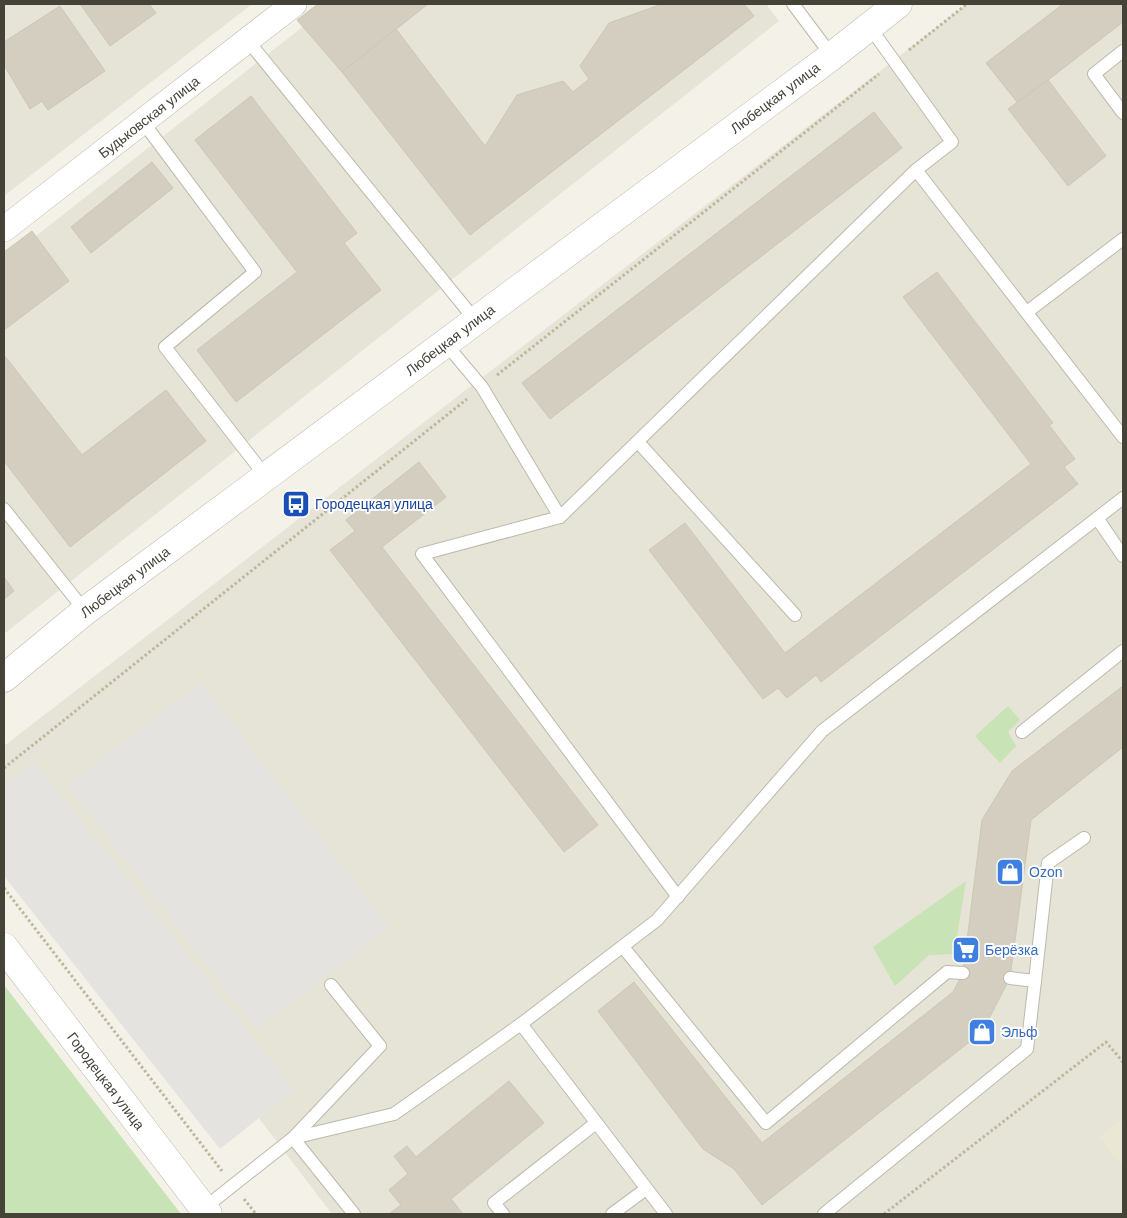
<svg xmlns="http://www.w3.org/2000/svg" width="1127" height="1218" viewBox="0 0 1127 1218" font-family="Helvetica,sans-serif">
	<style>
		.residential { fill: #e6e3d7 }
		.education { fill: #eae7d4 }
		.green { fill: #c8e3b5 }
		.parking { fill: #e4e3e0 }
		.building { fill: #d3cebf; stroke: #cdc7b3 }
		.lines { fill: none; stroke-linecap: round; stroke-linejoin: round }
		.service-casing { stroke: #bdbaac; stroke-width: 14 }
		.minor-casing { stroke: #bdbaac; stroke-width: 26 }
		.tertiary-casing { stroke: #bdbaac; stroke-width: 29 }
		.path { stroke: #beb79e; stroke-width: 3; stroke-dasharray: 2.5 2.5; stroke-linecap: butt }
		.service { stroke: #fff; stroke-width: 12 }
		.minor { stroke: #fff; stroke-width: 25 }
		.tertiary { stroke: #fff; stroke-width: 28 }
		.labels { text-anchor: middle; stroke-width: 4; stroke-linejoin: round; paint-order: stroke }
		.street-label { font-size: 14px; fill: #454238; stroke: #fff }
		.transit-label { font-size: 14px; fill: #164399; stroke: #fff; text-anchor: start }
		.shop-label { font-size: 14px; fill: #366cbe; stroke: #fff; text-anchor: start }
	</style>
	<rect width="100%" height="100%" fill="#f3f1e8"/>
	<g class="residential">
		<polygon points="4,4 252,4 4,196"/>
		<polygon points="332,4 766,4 779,21 4,634 4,261"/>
		<polygon points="967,4 1123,4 1123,1214 332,1214 4,784 4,746"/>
	</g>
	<polygon class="education" points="1123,1119 1123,1168 1099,1137"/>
	<g class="green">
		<polygon points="1008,706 1020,720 1008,732 1016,746 1000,763 975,736"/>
		<polygon points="966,881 954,954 929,955 895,986 873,947"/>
		<polygon points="4,985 181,1214 4,1214"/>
	</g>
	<g class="parking">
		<polygon points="201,683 389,927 257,1029 68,785"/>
		<polygon points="34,762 294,1090 220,1149 4,876 4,787"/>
	</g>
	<g class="building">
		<polygon points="80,4 149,4 156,13 110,46"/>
		<polygon points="318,4 428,4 342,72 297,20"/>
		<polygon points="662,4 744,4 754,16 470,235 342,72 396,29 485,146 517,95 563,81 573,92 589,79 580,66 609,23"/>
		<polygon points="1063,4 1123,4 1123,22 1048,80 1017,102 986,63"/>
		<polygon points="60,6 105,71 48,110 42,101 30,109 4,65 4,42"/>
		<polygon points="1048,80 1106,156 1068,186 1008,109"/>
		<polygon points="251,96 357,233 344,243 381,290 236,402 197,350 297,272 195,140"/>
		<polygon points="874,112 902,148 550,419 522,383"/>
		<polygon points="152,162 173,188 91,253 71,227"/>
		<polygon points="32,231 69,281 4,330 4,252"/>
		<polygon points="937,272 1053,423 1049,425 1075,459 1064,467 1078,484 821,682 816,675 787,698 778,688 763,699 649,550 685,523 785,653 1031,464 903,297"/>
		<polygon points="4,355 82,455 166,390 206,441 70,547 4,461"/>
		<polygon points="419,462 446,497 382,547 598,825 564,852 330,550 355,531 346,520"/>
		<polygon points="4,577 14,591 4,599"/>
		<polygon points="1123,686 1123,747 1031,820 1010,978 982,1032 762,1205 734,1169 703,1149 598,1011 634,982 762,1143 953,992 963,973 982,820 1012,771"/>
		<polygon points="509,1081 544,1123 451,1199 463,1214 389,1214 401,1205 389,1190 408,1174 394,1156 407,1146 416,1157"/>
	</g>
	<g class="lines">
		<g class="service-casing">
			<g id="service">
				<polyline points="793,4 832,56"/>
				<polyline points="248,41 476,321"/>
				<polyline points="1123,51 1094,74 1123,113"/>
				<polyline points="143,122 255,272 165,347 267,478"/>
				<polyline points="916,170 1123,437"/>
				<polyline points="1027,312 1123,239"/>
				<polyline points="445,343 482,387 560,517 916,170 952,142 869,26"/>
				<polyline points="638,442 795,615"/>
				<polyline points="4,509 85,611"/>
				<polyline points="560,517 422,554 678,897"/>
				<polyline points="1097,518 1123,556"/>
				<polyline points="1022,732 1123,651"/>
				<polyline points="623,947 766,1123 947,972 963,973"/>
				<polyline points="1035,981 1048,863 1084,838"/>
				<polyline points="331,985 380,1046 293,1138 354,1214"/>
				<polyline points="521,1024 657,920 822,731 1123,498"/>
				<polyline points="203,1209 293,1138 394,1114 521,1024 666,1214"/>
				<polyline points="503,1214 494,1203 596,1123"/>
				<polyline points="612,1214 646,1189"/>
				<polyline points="824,1214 1027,1049 1035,981 1010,978"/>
			</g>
		</g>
		<g class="minor-casing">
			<polyline id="minor" points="4,229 294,4"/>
		</g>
		<g class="tertiary-casing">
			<g id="tertiary">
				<polyline points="4,678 85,611 832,56 898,4"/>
				<polyline points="4,947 208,1214"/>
			</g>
		</g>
		<g class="path">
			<polyline points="909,50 967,4"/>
			<polyline points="497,375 879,74"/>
			<polyline points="4,768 467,399"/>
			<polyline points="4,888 222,1171"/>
			<polyline points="244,1199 256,1214"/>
			<polyline points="884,1214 1106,1042 1123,1062"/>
		</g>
		<use href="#service" class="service"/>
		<use href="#minor" class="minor"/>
		<use href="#tertiary" class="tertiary"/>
	</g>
	<defs>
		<g id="bus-square" transform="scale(1.4375)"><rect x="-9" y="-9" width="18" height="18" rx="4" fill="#1a4fb4" stroke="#fff"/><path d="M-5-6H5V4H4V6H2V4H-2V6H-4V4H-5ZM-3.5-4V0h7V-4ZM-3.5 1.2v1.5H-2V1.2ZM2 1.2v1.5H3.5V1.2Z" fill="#fff"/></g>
		<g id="shop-square" transform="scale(1.4375)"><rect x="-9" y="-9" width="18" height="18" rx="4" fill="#3f7fe0" stroke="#fff"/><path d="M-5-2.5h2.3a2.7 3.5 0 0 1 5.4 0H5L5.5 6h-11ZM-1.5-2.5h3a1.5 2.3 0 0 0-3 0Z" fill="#fff"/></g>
		<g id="supermarket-square" transform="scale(1.4375)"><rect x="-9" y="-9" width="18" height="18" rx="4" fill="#3f7fe0" stroke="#fff"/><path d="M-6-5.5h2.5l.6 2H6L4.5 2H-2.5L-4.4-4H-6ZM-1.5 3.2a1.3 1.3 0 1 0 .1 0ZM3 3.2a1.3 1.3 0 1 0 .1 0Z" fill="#fff"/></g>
	</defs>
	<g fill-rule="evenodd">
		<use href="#bus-square" x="296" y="504"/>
		<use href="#shop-square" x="1010" y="872"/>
		<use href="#supermarket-square" x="966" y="950"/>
		<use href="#shop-square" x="982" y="1032"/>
	</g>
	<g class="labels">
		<g class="street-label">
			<text transform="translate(775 98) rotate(-37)" y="5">Любецкая улица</text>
			<text transform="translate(149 117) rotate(-38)" y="5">Будьковская улица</text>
			<text transform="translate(450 340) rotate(-37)" y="5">Любецкая улица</text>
			<text transform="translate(125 582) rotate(-37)" y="5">Любецкая улица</text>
			<text transform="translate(106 1081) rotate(53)" y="5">Городецкая улица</text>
		</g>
		<g class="transit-label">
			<text x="315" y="509">Городецкая улица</text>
		</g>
		<g class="shop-label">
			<text x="1029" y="877">Ozon</text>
			<text x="985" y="955">Берёзка</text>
			<text x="1001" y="1037">Эльф</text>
		</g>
	</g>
	<rect width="1127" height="1218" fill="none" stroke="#454238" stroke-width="10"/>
</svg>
